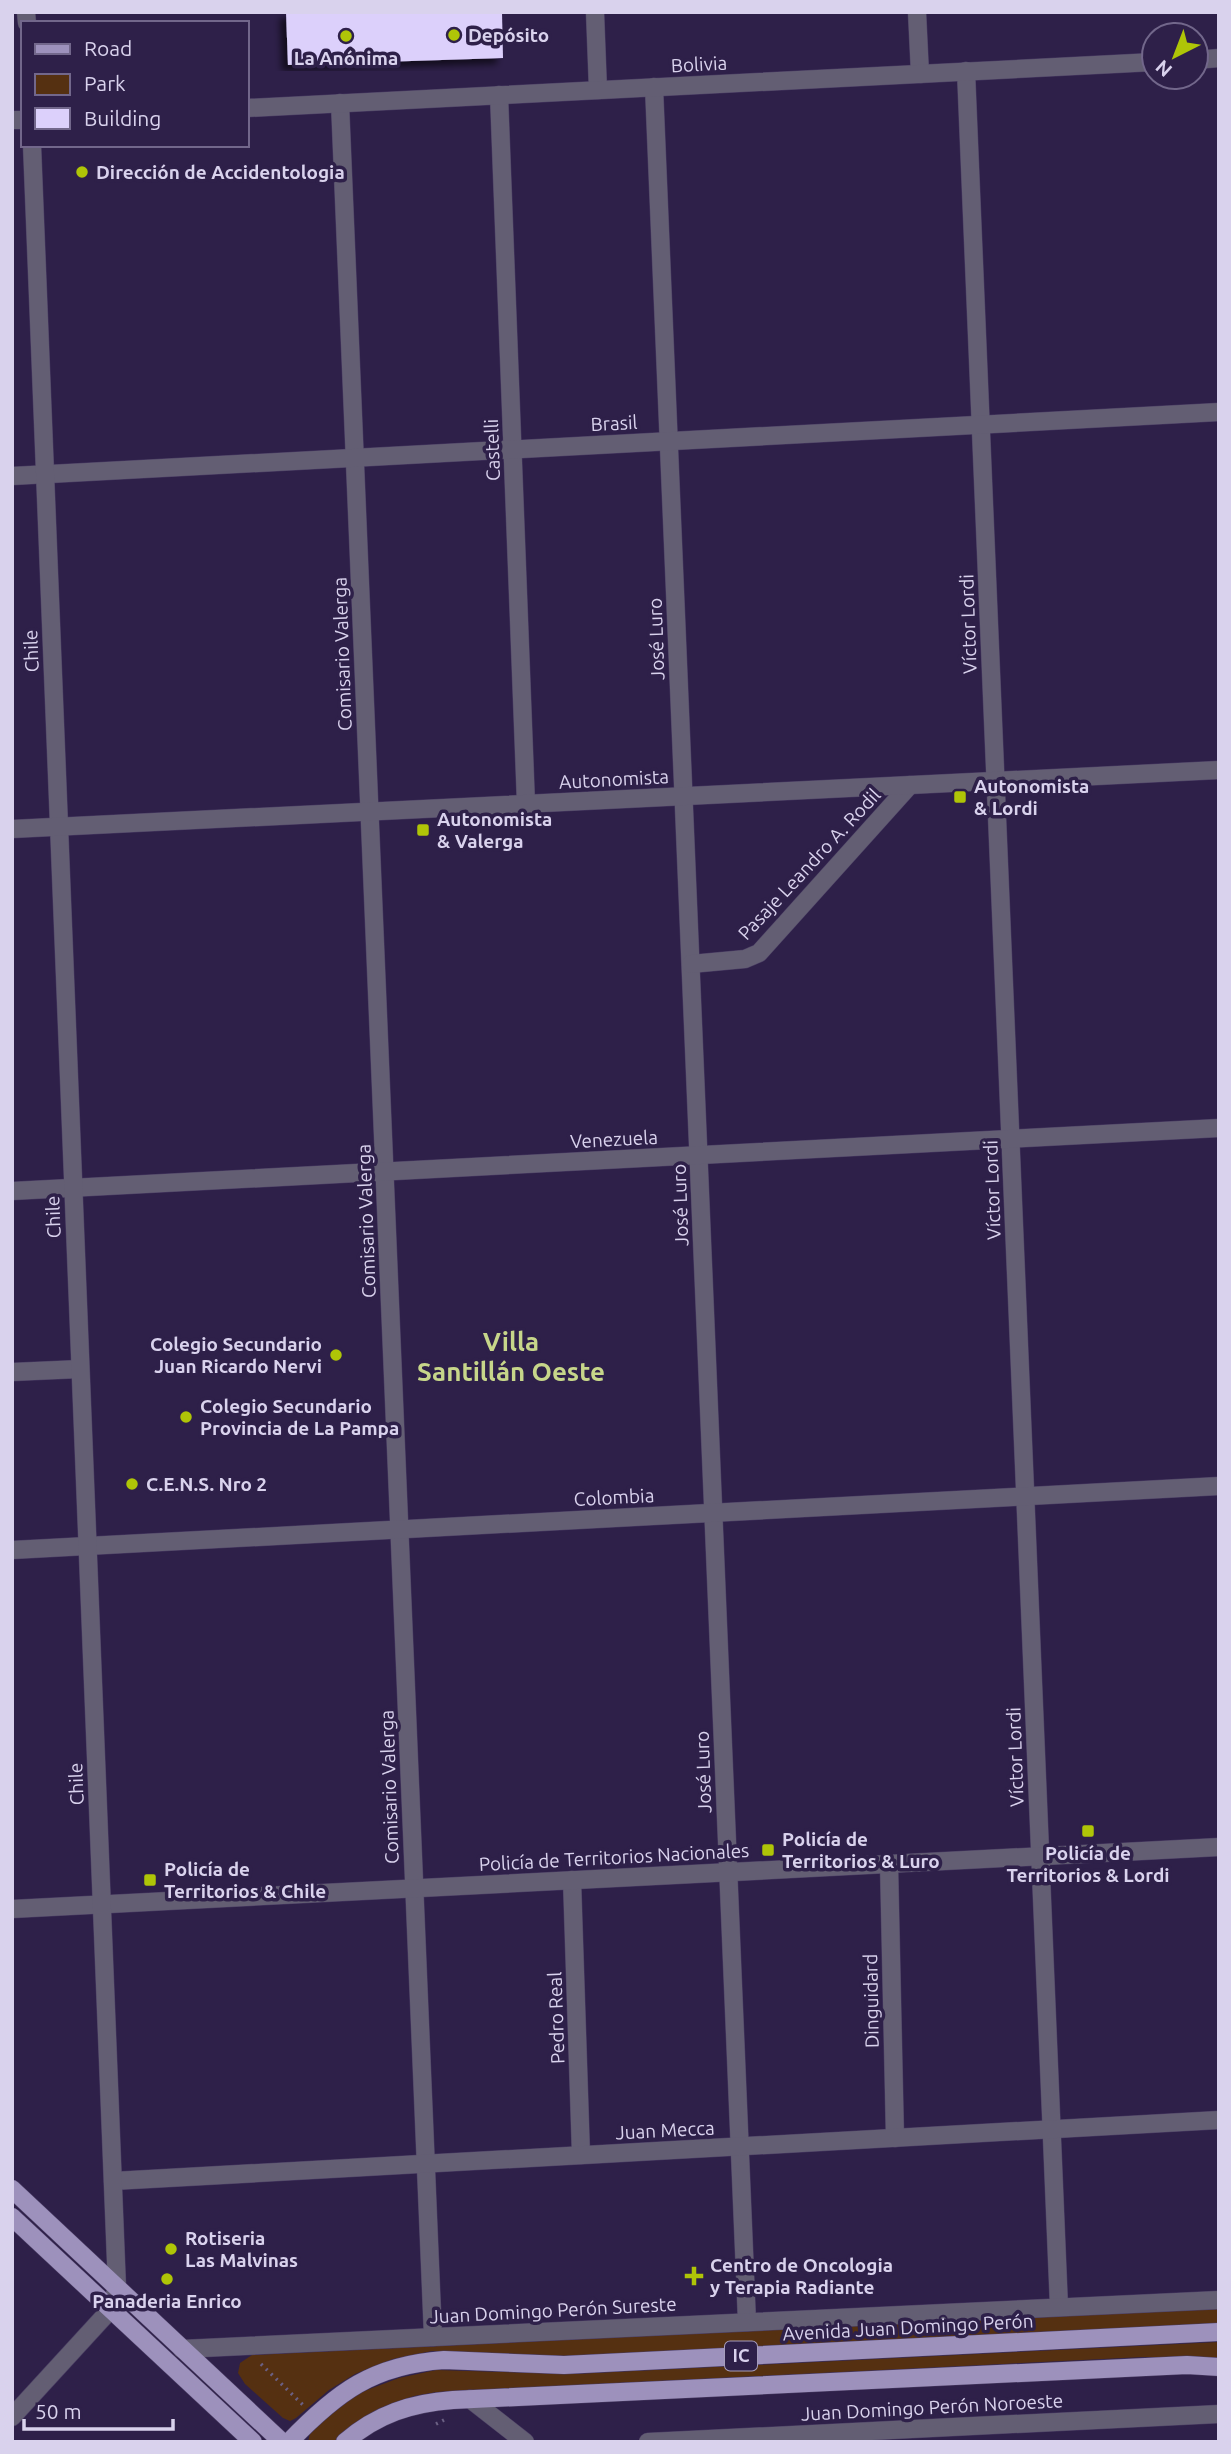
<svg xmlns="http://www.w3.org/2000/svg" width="1231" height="2454" viewBox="0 0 1231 2454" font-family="Ubuntu,sans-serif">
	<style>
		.green { fill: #553011 }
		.building { fill: #dcd0fb; filter: url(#shadow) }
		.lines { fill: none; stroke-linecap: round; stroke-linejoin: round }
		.minor-casing { stroke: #493c63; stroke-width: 19 }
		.tertiary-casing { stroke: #493c63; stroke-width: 19 }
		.primary-casing { stroke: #493c63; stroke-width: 19 }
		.path { stroke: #6b6084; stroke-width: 3.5; stroke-dasharray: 2 5; stroke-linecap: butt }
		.minor { stroke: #635e73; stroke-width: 18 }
		.tertiary { stroke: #635e73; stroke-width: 18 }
		.primary { stroke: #9d91bc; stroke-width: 18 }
		.poi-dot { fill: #afc507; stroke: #2e2049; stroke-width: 2.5 }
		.labels { text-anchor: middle; stroke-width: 7; stroke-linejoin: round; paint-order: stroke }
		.shield { fill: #2e2049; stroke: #a69dbc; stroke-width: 2 }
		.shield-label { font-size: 18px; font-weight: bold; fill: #d9d2ed }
		.poi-label { font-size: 19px; font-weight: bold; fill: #d9d2ed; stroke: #2e2049; text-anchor: start }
		.street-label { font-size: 19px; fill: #d9d2ed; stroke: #2e2049 }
		.district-label { font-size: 26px; font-weight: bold; fill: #c7d68a; stroke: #2e2049 }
	</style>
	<defs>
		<filter id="shadow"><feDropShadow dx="-6" dy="6" stdDeviation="3.5" flood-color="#0009"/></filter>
	</defs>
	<rect width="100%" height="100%" fill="#2e2049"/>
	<g class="green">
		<polygon points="1219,2308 1219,2323 1194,2325 565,2356 432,2351 393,2359 355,2374 329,2390 296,2418 290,2421 283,2418 245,2384 238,2373 240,2363 252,2355"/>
		<polygon points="1219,2342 1219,2358 1143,2357 437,2392 414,2396 380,2408 360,2420 333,2442 308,2442 310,2433 325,2419 359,2393 399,2378 436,2370 574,2374"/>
	</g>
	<polygon class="building" points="286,12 502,12 503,58 288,65"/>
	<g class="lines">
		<g class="minor-casing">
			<g id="minor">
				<polyline points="26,12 27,23"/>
				<polyline points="595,12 598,90"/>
				<polyline points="917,12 920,74"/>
				<polyline points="1196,60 1219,58"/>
				<polyline points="966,71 1059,2307"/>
				<polyline points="654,87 747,2322"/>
				<polyline points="499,95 526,804"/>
				<polyline points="340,103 433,2337"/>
				<polyline points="247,108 1154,62"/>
				<polyline points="12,120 23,120"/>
				<polyline points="12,476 1219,412"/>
				<polyline points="691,964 745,959 759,953 910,785"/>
				<polyline points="12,1191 1219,1128"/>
				<polyline points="12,1372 80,1369"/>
				<polyline points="12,1550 1219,1486"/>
				<polyline points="889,1864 895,2138"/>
				<polyline points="572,1880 581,2155"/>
				<polyline points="12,1909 1219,1847"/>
				<polyline points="113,2181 1219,2120"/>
				<polyline points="182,2349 1219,2300"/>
				<polyline points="470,2399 525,2442"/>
				<polyline points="12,2417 111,2309 117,2287 32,145"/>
				<polyline points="648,2442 1219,2414"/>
			</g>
		</g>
		<g class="tertiary-casing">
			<polyline id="tertiary" points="12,829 1219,770"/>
		</g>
		<g class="primary-casing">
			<g id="primary">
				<polyline points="12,2189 282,2442"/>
				<polyline points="12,2217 253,2442"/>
				<path d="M289 2442C337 2392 373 2365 444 2360L564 2365 1219 2332"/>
				<path d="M345 2442C377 2414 412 2403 453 2400L1187 2365 1219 2367"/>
			</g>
		</g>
		<g class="path">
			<polyline points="261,2364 303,2405"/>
			<polyline points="436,2424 444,2420"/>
		</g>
		<use href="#minor" class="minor"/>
		<use href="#tertiary" class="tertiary"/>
		<use href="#primary" class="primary"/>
	</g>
	<g class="poi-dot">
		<circle cx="454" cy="35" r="7"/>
		<circle cx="346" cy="36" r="7"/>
		<circle cx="82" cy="172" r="7"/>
		<rect x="953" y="790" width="14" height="14" rx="3.5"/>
		<rect x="416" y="823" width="14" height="14" rx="3.5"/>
		<circle cx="336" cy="1355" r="7"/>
		<circle cx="186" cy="1417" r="7"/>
		<circle cx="132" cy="1484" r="7"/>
		<rect x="1081" y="1824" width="14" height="14" rx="3.5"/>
		<rect x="761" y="1843" width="14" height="14" rx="3.5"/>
		<rect x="143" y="1873" width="14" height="14" rx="3.5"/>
		<circle cx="171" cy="2249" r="7"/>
		<path d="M690.5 2265.5h7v7h7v7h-7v7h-7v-7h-7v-7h7z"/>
		<circle cx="167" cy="2279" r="7"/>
	</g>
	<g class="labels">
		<rect class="shield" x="725" y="2341.5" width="32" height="29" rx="5"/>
		<g class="shield-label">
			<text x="741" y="2362">IC</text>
		</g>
		<g class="poi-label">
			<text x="468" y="42">Depósito</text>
			<text x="346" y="65" text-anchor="middle">La Anónima</text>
			<text x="96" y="179">Dirección de Accidentologia</text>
			<text x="974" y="793">Autonomista<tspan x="974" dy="22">&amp; Lordi</tspan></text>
			<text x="437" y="826">Autonomista<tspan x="437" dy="22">&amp; Valerga</tspan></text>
			<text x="322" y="1351" text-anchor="end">Colegio Secundario<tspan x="322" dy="22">Juan Ricardo Nervi</tspan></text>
			<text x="200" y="1413">Colegio Secundario<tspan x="200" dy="22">Provincia de La Pampa</tspan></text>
			<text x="146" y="1491">C.E.N.S. Nro 2</text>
			<text x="782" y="1846">Policía de<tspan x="782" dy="22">Territorios &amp; Luro</tspan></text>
			<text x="1088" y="1860" text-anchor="middle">Policía de<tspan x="1088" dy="22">Territorios &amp; Lordi</tspan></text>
			<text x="164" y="1876">Policía de<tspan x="164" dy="22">Territorios &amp; Chile</tspan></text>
			<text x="185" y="2245">Rotiseria<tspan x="185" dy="22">Las Malvinas</tspan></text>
			<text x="710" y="2272">Centro de Oncologia<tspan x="710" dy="22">y Terapia Radiante</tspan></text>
			<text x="167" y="2308" text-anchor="middle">Panaderia Enrico</text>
		</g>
		<g class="street-label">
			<text transform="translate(699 64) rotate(-3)" y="7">Bolivia</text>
			<text transform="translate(614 423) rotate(-3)" y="7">Brasil</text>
			<text transform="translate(492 450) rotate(-92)" y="7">Castelli</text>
			<text transform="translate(968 624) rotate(-92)" y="7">Víctor Lordi</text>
			<text transform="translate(656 639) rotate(-92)" y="7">José Luro</text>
			<text transform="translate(31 651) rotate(-92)" y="7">Chile</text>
			<text transform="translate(342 654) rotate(-92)" y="7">Comisario Valerga</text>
			<text transform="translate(614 779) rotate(-3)" y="7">Autonomista</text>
			<text transform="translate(809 864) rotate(-47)" y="7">Pasaje Leandro A. Rodil</text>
			<text transform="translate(614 1139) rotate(-3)" y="7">Venezuela</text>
			<text transform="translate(992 1190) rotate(-92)" y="7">Víctor Lordi</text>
			<text transform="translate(680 1205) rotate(-92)" y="7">José Luro</text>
			<text transform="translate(53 1217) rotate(-92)" y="7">Chile</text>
			<text transform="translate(366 1221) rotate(-92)" y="7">Comisario Valerga</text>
			<text transform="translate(614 1497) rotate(-3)" y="7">Colombia</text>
			<text transform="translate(1015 1757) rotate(-92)" y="7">Víctor Lordi</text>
			<text transform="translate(703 1772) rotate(-92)" y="7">José Luro</text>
			<text transform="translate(76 1784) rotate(-92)" y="7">Chile</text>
			<text transform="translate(389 1787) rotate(-92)" y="7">Comisario Valerga</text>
			<text transform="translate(614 1857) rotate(-3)" y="7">Policía de Territorios Nacionales</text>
			<text transform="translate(871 2001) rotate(-91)" y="7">Dinguidard</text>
			<text transform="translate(556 2018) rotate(-92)" y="7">Pedro Real</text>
			<text transform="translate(665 2130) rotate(-3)" y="7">Juan Mecca</text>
			<text transform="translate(553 2310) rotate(-3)" y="7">Juan Domingo Perón Sureste</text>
			<text transform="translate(908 2327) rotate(-3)" y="7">Avenida Juan Domingo Perón</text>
			<text transform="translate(932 2407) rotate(-3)" y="7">Juan Domingo Perón Noroeste</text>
		</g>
		<g class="district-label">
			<text x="511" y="1351">Villa<tspan x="511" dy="30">Santillán Oeste</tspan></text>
		</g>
	</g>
	<rect width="1231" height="2454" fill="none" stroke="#d9d2ed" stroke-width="28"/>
	<rect x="21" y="21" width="228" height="126" fill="#2e2049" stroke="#72678b" stroke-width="2"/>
	<rect x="35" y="44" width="35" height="10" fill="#9d91bc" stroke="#72678b" stroke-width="2"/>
	<text x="84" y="56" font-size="21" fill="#d9d2ed">Road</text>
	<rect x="35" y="74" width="35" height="21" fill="#553011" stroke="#72678b" stroke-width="2"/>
	<text x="84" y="91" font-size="21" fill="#d9d2ed">Park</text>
	<rect x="35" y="108" width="35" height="21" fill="#dcd0fb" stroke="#72678b" stroke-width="2"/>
	<text x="84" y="126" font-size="21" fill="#d9d2ed">Building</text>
	<g transform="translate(1175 56) rotate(222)"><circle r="33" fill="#2e2049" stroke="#72678b" stroke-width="2"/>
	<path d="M0-5L12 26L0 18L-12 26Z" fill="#afc507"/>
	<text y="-10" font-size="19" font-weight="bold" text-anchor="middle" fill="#d9d2ed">N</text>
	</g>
	<path d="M24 2419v10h149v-10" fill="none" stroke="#d9d2ed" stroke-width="3.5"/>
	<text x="35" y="2419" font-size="21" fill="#d9d2ed" stroke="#2e2049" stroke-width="5" paint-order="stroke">50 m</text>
</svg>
